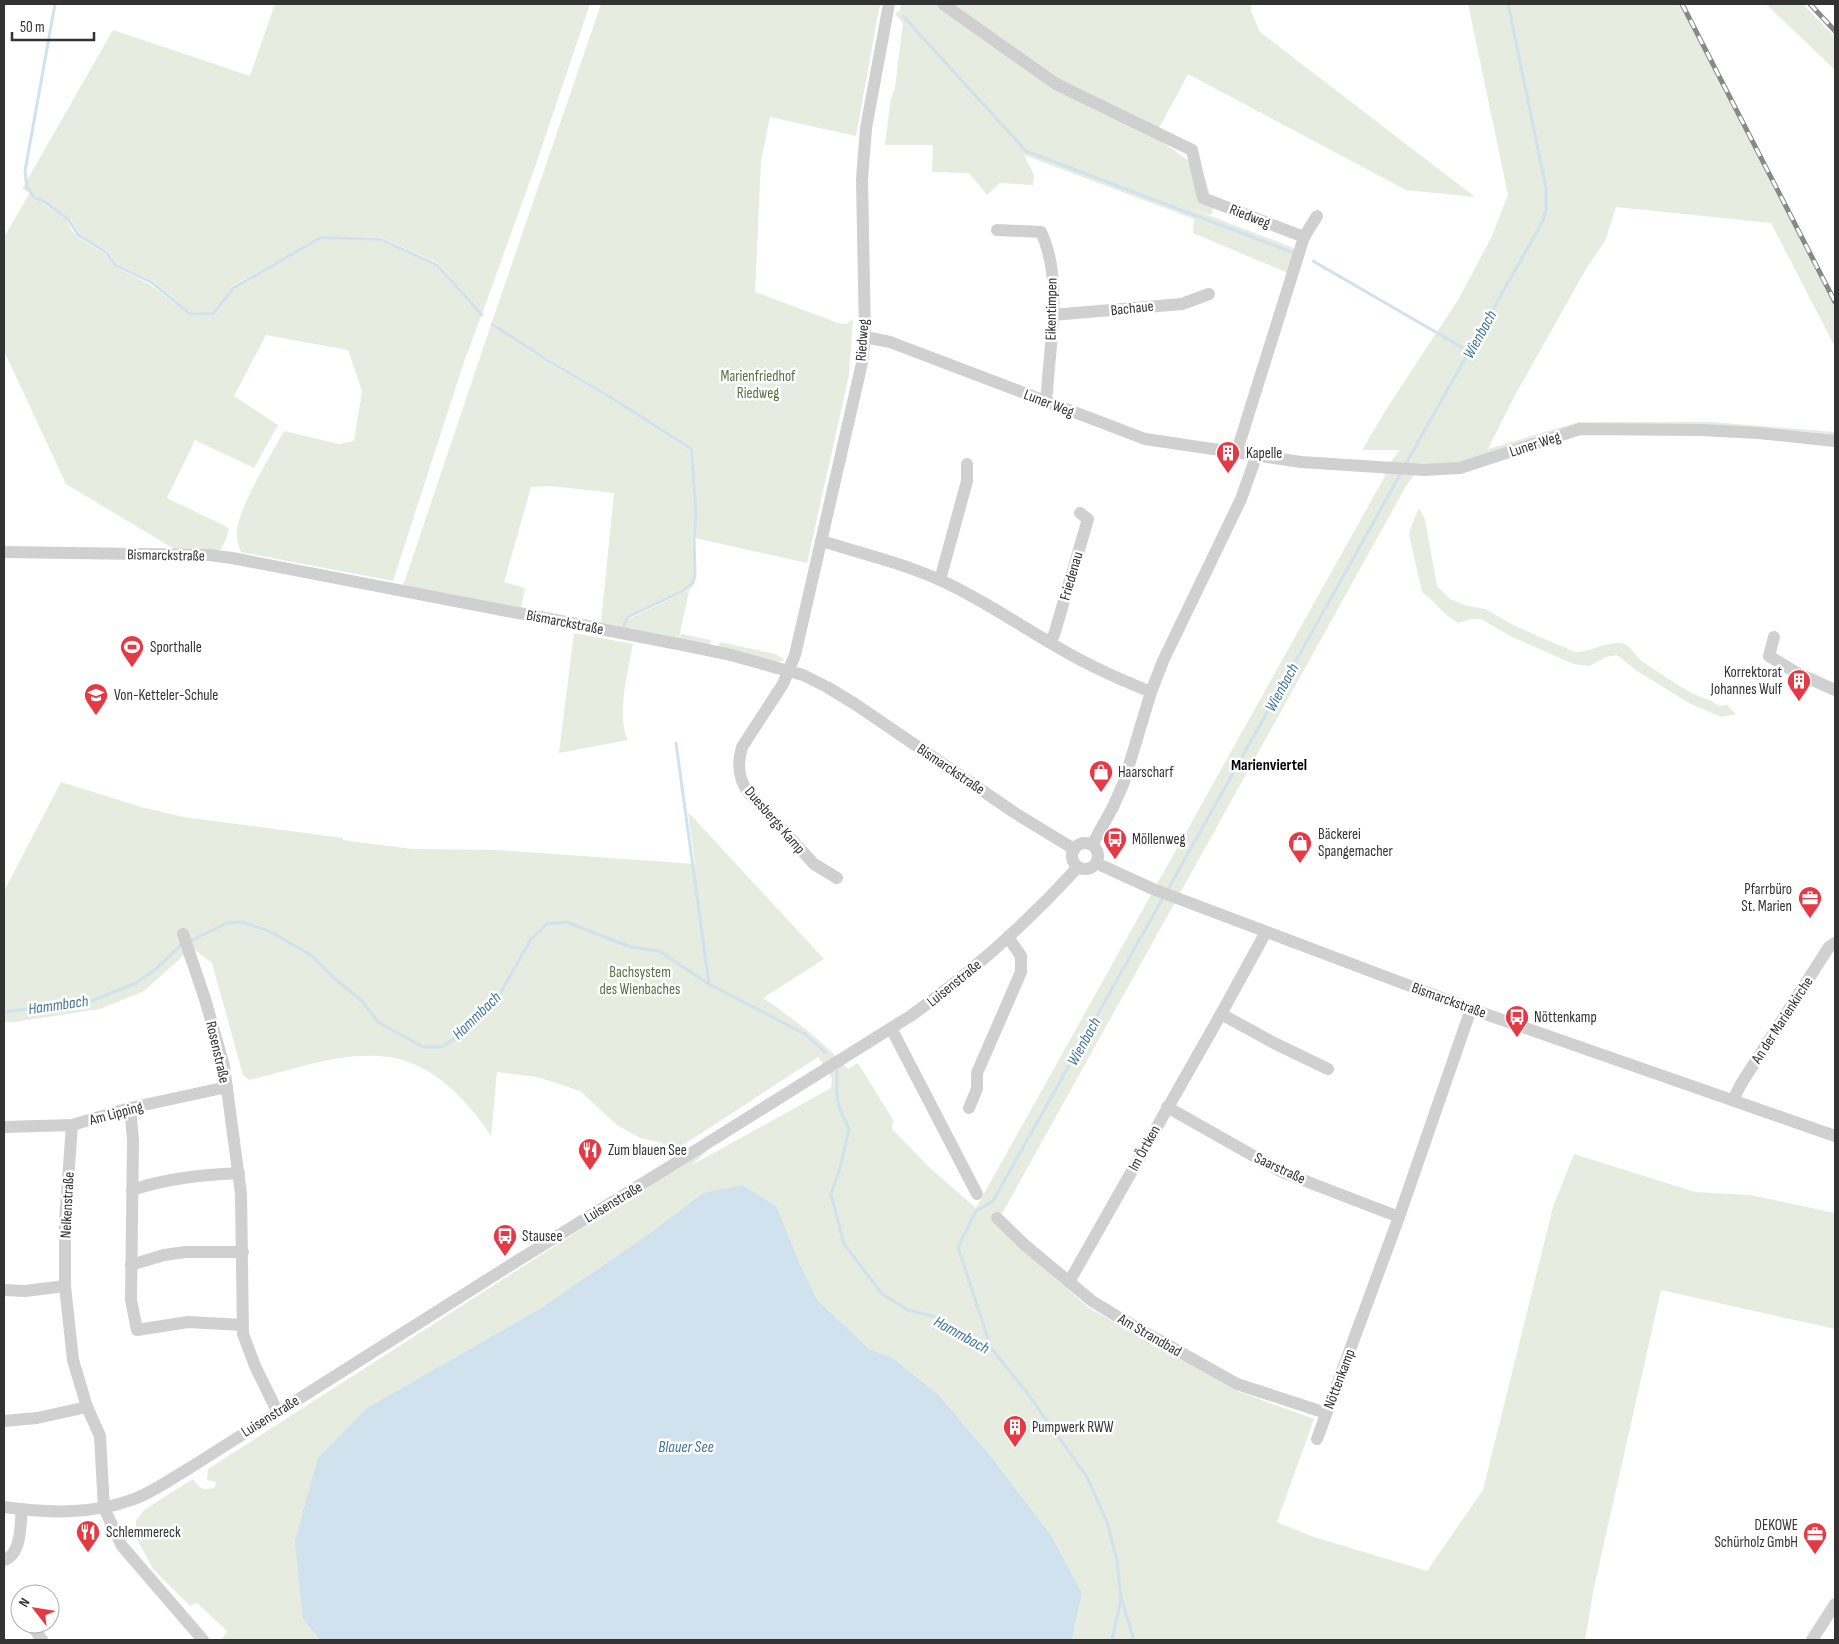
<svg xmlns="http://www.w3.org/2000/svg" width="1839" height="1644" viewBox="0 0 1839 1644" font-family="'Sofia Sans Condensed',sans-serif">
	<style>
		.green { fill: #e6ecdf; fill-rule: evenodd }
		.water { fill: #cfe2ee }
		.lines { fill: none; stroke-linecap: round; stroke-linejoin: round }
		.stream { stroke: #cfe2ee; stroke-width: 3 }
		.minor { stroke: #d0d0d0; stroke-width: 12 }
		.rail-casing { stroke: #888; stroke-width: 5 }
		.rail { stroke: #fff; stroke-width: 3; stroke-dasharray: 9; stroke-linecap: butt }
		.labels { text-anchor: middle; stroke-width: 5; stroke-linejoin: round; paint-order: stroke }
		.street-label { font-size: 15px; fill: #333; stroke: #fff }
		.park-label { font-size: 15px; fill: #56703f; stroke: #fff }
		.poi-label { font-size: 15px; fill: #333; stroke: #fff; text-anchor: start }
		.water-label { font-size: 16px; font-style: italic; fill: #3f7597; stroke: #fff }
		.neighbourhood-label { font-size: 16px; font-weight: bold; fill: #000; stroke: #fff }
	</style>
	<rect width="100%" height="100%" fill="#fff"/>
	<g class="green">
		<polygon points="275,4 590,4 535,167 482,314 438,263 380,237 320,237 232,286 212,313 191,313 153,281 116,264 108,251 80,235 71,219 57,212 30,192 22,189 113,30 250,76"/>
		<polygon points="601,4 882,4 879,9 856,136 770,117 761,161 755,292 838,323 846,324 853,319 849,375 807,563 695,538 697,513 692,449 616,399 523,344 492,322"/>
		<polygon points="901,4 937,4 1055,87 1161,141 1202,170 1214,206 1211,215 1187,207 1294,248 1303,253 1288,273 1193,233 1194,219 1024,155 1034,175 1033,185 1000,183 987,195 969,173 932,172 933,145 885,145 891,98 895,88 903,23 895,14 900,10"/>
		<polygon points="949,4 1251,4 1251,11 1260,32 1475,197 1406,190 1188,74 1157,132 1059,81"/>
		<path d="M1468 4H1679L1835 306V347L1771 223 1616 207 1605 241 1586 269 1514 397 1488 449 1579 422H1712L1835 432V436L1810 432 1734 427 1583 423 1452 465 1420 466 1405 488 1003 1212 994 1224 1089 1308 1237 1391 1314 1419 1277 1522 1311 1536 1427 1571 1483 1490 1553 1207 1574 1154 1695 1192 1750 1195 1835 1213V1329L1661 1290 1593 1592 1585 1640H1072L1082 1593 1051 1535 993 1459 939 1395 894 1359 869 1349 816 1300 799 1262 703 1193 650 1233 541 1308 367 1408 303 1619 320 1640H224L222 1639 227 1631 197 1603 190 1606 153 1569 137 1539 136 1520 144 1510 193 1479C199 1488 204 1492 215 1487L216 1482 207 1480 208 1469 676 1168 709 1149 692 1165 831 1088 832 1079 829 1073 818 1057 668 1155V1149L662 1143 640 1138 617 1125 580 1091 537 1077 497 1072 491 1136C466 1098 429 1059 380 1056 336 1053 292 1070 249 1080L243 1075 212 963 192 948 144 991 100 1009 15 1022H4V891L61 782 141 807 183 817 343 838V840L350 841 412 849 498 850 695 864 688 812 824 959 763 998C794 1019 823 1041 848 1069L858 1063 893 1120 892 1129 931 1169 976 1208 1385 476V469L1400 450H1362L1387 408 1458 300 1492 236 1508 195Z"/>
		<polygon points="1766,4 1803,4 1835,37 1835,70"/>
		<path d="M29 194 68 221 70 228 77 237 104 253 114 266 149 284 189 315 214 316 233 289 319 240H379L436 266 481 316 463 365 393 581 241 552C238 545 236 538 237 529 242 501 270 457 284 431L339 444 354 441 362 391 348 350 266 335 234 396 278 425 254 468 195 440 167 498 229 528 226 540 220 550H176L66 484 4 351V236L6 234Z"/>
		<path d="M491 325 543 360 624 407 689 450 695 513 692 538 694 575 692 583 682 590 629 616 622 627H624L629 619 687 591 694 584 689 591 679 638 681 634 711 640 710 645 404 586 403 583H404ZM551 486 614 493 601 622 521 607 525 588 504 582 531 487Z"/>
		<path d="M1419 508 1425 519 1437 586 1450 599 1464 605 1485 609 1515 626 1575 652C1591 652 1604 642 1620 643 1631 644 1635 656 1643 662 1658 672 1675 684 1692 693 1701 698 1711 699 1719 706L1727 705 1736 714 1721 717 1689 703 1637 671 1617 655 1606 657 1589 666 1574 664 1512 637 1481 619H1471L1458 623C1442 614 1436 602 1422 592L1409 534 1414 519Z"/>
		<path d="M574 633 633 644C628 670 616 717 628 740L559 753Z"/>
		<polygon points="720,642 775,654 785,660 778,662 718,649"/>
	</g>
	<polygon class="water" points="742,1185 776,1206 799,1262 817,1300 869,1349 894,1359 939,1395 993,1459 1051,1535 1082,1593 1072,1640 320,1640 303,1619 295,1541 318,1458 367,1408 541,1308 650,1233 703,1193"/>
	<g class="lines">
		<g class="stream">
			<polyline points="55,4 25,171 27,188 34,197 46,203 69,220 78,235 106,252 115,265 151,282 190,314 213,314 233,288 320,238 380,239 437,265 482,315"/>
			<polyline points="903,16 1026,151 1294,253"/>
			<polyline points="1313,261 1470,352"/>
			<polyline points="492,324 545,359 615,400 691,449 696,513 694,538 695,576 692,584 683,591 628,617 623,627"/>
			<polyline points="1405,465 1543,221 1546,209 1546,188 1508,4"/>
			<polyline points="676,743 709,984"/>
			<polyline points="1167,891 1401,473"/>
			<polyline points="188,942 227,923 242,922 269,931 311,955 335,979 362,1001 378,1022 423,1047 441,1047 454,1039 461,1028 498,997 531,939 547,924 566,922 631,947 659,951 709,984 805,1034 825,1052"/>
			<polyline points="4,1012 91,1001 136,983 156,969 182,944"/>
			<path d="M837 1071C836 1099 836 1104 849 1129L840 1168 831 1194 844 1244 882 1294 908 1310 940 1318 991 1348 1028 1394 1087 1477 1107 1522 1117 1560 1121 1598 1134 1640"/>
			<polyline points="991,1348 958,1247 976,1211 993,1201 1164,896"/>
			<polyline points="1112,1640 1121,1599"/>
		</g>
		<g class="minor">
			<polyline points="943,4 1056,84 1192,150 1203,198 1304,237"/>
			<path d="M997 230 1041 232C1063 278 1050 342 1047 392L1045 401"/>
			<polyline points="1052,315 1182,304 1209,294"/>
			<polyline points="865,337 890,342 1145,439 1301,462 1424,470 1460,468 1580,429 1701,430 1758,433 1835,441"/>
			<polyline points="1236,454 1304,237 1317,216"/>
			<path d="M821 541C861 553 902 563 940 580 978 597 1013 621 1049 642 1081 662 1116 678 1151 692"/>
			<polyline points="4,552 209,555 232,558 678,644 727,654 803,675 827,687 855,704 1015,813 1074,849"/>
			<polyline points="940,580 967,481 967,464"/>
			<polyline points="1774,637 1769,656 1797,673 1835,690"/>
			<polyline points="1049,642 1054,635 1088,519 1080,513"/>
			<circle cx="1085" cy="856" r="13"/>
			<polyline points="1092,845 1113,807 1124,782 1151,692 1163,661 1241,499 1256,457"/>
			<polyline points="1096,863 1153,889 1471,1009 1835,1136"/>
			<path d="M837 878 814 864 748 792C738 778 737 764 742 747L783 684 795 655 862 363 865 337 862 179 866 128 889 4"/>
			<polyline points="183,934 205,999 224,1066 241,1194 243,1334 255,1366 277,1411"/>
			<polyline points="1221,1014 1274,1043 1328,1069"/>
			<polyline points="891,1028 977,1194"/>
			<polyline points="1733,1100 1741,1084 1829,947 1835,943"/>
			<polyline points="1167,1107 1282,1172 1399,1217"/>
			<polyline points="130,1108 133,1140 131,1300 137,1330 188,1322 243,1325"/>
			<polyline points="969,1108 977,1089 977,1073 1021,972 1021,956 1008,937"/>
			<polyline points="72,1125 65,1221 65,1286 73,1360 87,1407 100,1436 104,1508 122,1546 203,1640"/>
			<polyline points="4,1127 72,1125 130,1108 227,1087"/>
			<path d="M132 1190C168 1178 202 1175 239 1173"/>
			<polyline points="997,1218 1025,1245 1092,1301 1123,1320 1237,1384 1326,1413"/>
			<polyline points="131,1265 164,1255 185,1252 243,1252"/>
			<polyline points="1069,1282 1221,1014 1266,932"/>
			<polyline points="4,1290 25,1291 65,1286"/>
			<polyline points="4,1421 37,1418 87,1407"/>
			<polyline points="1317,1439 1399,1217 1471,1009"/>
			<path d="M4 1507C47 1513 92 1515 134 1499 153 1492 171 1479 188 1469L509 1266 682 1159 912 1015C972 972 1028 922 1078 867"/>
			<path d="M4 1560C22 1554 20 1525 22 1509"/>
			<polyline points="31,1624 42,1640"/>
			<polyline points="1812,1640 1835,1604"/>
		</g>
		<g class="rail-casing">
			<g id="rail">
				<polyline points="1682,4 1835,302"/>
				<polyline points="1810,4 1835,31"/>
			</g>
		</g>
		<use href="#rail" class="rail"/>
	</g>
	<defs>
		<g id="building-pin" transform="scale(1.25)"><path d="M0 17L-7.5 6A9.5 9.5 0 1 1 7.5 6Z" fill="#e63946" stroke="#fff"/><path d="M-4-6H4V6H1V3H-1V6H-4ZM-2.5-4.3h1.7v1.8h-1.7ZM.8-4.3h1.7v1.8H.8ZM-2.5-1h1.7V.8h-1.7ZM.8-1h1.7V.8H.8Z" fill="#fff"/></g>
		<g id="stadium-pin" transform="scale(1.25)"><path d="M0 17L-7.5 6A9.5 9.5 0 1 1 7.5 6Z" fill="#e63946" stroke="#fff"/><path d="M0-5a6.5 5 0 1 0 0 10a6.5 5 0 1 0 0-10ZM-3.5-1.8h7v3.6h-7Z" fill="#fff"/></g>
		<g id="school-pin" transform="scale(1.25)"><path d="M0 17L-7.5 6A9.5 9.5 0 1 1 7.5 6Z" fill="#e63946" stroke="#fff"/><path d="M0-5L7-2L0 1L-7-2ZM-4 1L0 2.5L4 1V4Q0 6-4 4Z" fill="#fff"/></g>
		<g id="shop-pin" transform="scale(1.25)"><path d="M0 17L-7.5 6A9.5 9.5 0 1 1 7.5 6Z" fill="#e63946" stroke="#fff"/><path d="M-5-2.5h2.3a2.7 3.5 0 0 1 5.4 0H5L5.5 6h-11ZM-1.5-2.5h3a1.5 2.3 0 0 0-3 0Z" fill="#fff"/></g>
		<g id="bus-pin" transform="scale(1.25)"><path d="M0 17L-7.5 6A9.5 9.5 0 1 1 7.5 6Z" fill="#e63946" stroke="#fff"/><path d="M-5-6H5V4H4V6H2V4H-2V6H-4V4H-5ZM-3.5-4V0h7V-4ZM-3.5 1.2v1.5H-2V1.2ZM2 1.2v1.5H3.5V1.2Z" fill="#fff"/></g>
		<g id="office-pin" transform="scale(1.25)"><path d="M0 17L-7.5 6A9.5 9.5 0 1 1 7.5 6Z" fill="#e63946" stroke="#fff"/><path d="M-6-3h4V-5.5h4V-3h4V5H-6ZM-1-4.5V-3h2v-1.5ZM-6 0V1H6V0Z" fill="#fff"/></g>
		<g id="restaurant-pin" transform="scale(1.25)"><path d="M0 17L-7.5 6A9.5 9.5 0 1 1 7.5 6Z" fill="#e63946" stroke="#fff"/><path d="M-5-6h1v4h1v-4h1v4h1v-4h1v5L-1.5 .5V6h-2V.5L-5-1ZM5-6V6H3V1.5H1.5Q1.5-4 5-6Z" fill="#fff"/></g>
	</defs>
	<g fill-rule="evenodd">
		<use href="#building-pin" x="1228" y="453"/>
		<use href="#stadium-pin" x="132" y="647"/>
		<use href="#building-pin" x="1799" y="681"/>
		<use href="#school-pin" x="96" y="695"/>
		<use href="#shop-pin" x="1101" y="772"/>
		<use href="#bus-pin" x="1115" y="839"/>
		<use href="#shop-pin" x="1300" y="843"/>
		<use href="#office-pin" x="1810" y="898"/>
		<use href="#bus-pin" x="1517" y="1017"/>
		<use href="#restaurant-pin" x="590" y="1150"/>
		<use href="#bus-pin" x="505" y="1236"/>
		<use href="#building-pin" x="1015" y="1427"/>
		<use href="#restaurant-pin" x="88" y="1532"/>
		<use href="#office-pin" x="1815" y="1534"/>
	</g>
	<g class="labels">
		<g class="street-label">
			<text transform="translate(1250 216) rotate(21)" y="5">Riedweg</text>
			<text transform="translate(1132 308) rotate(-6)" y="5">Bachaue</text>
			<text transform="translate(1051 309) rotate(-89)" y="5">Eikentimpen</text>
			<text transform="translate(862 340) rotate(-86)" y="5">Riedweg</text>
			<text transform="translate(1049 403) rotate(21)" y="5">Luner Weg</text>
			<text transform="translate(1535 444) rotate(-18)" y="5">Luner Weg</text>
			<text transform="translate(166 555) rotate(1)" y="5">Bismarckstraße</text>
			<text transform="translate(1071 576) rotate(-74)" y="5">Friedenau</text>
			<text transform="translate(565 622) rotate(11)" y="5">Bismarckstraße</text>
			<text transform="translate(951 769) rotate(34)" y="5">Bismarckstraße</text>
			<text transform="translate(775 820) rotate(49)" y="5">Duesbergs Kamp</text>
			<text transform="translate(954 983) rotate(-39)" y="5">Luisenstraße</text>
			<text transform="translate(1449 1000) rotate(20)" y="5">Bismarckstraße</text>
			<text transform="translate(1782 1020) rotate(-57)" y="5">An der Marienkirche</text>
			<text transform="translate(218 1052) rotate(77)" y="5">Rosenstraße</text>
			<text transform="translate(116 1113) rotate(-15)" y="5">Am Lipping</text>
			<text transform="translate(1144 1148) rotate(-61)" y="5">Im Örtken</text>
			<text transform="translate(1280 1168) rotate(25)" y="5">Saarstraße</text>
			<text transform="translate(613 1202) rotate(-31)" y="5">Luisenstraße</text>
			<text transform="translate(67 1205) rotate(-87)" y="5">Nelkenstraße</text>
			<text transform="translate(1150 1335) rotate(30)" y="5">Am Strandbad</text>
			<text transform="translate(1339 1379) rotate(-69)" y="5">Nöttenkamp</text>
			<text transform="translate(270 1416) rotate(-32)" y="5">Luisenstraße</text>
		</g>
		<g class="park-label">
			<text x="758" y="381">Marienfriedhof<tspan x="758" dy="17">Riedweg</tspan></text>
			<text x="640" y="977">Bachsystem<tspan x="640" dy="17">des Wienbaches</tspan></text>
		</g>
		<g class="poi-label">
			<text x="1246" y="458">Kapelle</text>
			<text x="150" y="652">Sporthalle</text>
			<text x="1782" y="677" text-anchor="end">Korrektorat<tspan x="1782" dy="17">Johannes Wulf</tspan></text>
			<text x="114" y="700">Von-Ketteler-Schule</text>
			<text x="1118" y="777">Haarscharf</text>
			<text x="1318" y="839">Bäckerei<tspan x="1318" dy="17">Spangemacher</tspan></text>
			<text x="1132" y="844">Möllenweg</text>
			<text x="1792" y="894" text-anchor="end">Pfarrbüro<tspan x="1792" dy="17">St. Marien</tspan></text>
			<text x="1534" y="1022">Nöttenkamp</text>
			<text x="608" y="1155">Zum blauen See</text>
			<text x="522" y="1241">Stausee</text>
			<text x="1032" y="1432">Pumpwerk RWW</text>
			<text x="1798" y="1530" text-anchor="end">DEKOWE<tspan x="1798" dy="17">Schürholz GmbH</tspan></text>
			<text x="106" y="1537">Schlemmereck</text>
		</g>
		<g class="water-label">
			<text transform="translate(1479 334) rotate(-61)" y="6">Wienbach</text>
			<text transform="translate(1281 687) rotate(-61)" y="6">Wienbach</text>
			<text transform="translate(58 1004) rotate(-8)" y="6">Hammbach</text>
			<text transform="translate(476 1015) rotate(-44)" y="6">Hammbach</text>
			<text transform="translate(1083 1041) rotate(-61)" y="6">Wienbach</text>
			<text transform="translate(962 1334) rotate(29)" y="6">Hammbach</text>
			<text x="686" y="1452">Blauer See</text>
		</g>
		<g class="neighbourhood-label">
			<text x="1269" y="770">Marienviertel</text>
		</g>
	</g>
	<rect width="1839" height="1644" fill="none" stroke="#333333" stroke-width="10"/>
	<g transform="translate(35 1609) rotate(301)"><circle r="24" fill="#ffffff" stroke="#adadad"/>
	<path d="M0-4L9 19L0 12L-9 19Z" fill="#e63946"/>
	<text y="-8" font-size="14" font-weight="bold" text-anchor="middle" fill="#333333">N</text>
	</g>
	<path d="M12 32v8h82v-8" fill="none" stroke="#333333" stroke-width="2.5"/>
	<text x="20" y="32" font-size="15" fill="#333333" stroke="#ffffff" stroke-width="4" paint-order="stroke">50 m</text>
</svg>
